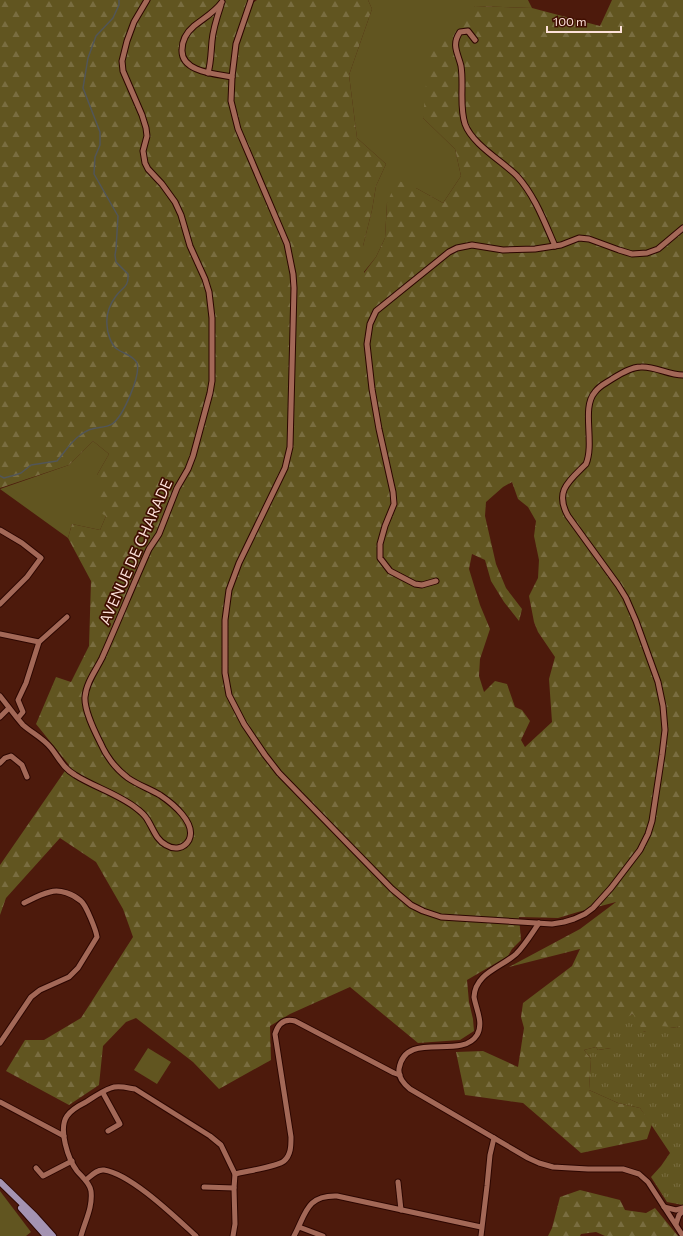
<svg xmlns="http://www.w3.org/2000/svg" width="683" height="1236" viewBox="0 0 683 1236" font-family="Commissioner,sans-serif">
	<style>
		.green { fill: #615520 }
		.forest { fill: url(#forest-firs); fill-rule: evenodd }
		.park { fill: url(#park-tufts) }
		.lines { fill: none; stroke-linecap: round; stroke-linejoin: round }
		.stream { stroke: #525658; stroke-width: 1.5 }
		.minor-casing { stroke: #2c0600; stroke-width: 7 }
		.major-casing { stroke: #2c0600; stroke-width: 8 }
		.minor { stroke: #a36857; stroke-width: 5 }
		.major { stroke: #a493b2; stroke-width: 6 }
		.labels { text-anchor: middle; stroke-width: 3.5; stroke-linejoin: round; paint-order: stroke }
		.street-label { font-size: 15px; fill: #fde1da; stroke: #410f02 }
	</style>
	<defs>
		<pattern id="forest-firs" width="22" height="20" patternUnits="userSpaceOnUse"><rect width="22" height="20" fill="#615520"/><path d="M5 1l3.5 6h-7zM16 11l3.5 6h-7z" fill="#796d40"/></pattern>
		<pattern id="park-tufts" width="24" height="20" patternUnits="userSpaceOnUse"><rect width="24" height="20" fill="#615520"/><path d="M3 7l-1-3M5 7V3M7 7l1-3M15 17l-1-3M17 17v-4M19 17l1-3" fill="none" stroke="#796d40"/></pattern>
	</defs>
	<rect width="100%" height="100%" fill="#4d1a0c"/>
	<g class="green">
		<polygon points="368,0 528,0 532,8 475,6 423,118 455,149 461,176 443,203 416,188 387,203 385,238 376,257 363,273 363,246 372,210 376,186 386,164 357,138 349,75 372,9"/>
		<polygon points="93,441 109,454 97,475 106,516 100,530 72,524 68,538 0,489 69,465"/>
		<polygon points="148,1048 171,1062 157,1084 134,1070"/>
		<polygon points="0,1191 31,1232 26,1236 0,1236"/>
	</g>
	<g class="forest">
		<path d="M0 0H248V6L257 0H368L372 9 349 75 357 138 386 164 376 186 372 210 363 246 364 273 376 257 385 238 387 203 397 180 416 188 443 203 461 176 455 149 423 118 429 51 475 6 532 8 600 26 612 0H683V1026H678L677 1028C664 1025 653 1033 642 1031L632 1014 611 1048 598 1050 596 1047 584 1050 591 1059 589 1090 618 1103 640 1108 652 1124 647 1139 581 1153 523 1103 465 1095 456 1052 483 1051 518 1067 524 1028 521 1017 523 1003 572 966 580 949 509 967 580 929 616 902 578 912 558 918 519 917 521 940 512 949 508 956 467 980 469 1002 473 1019 474 1031 460 1040 418 1043 350 987 290 1014 270 1026 271 1060 219 1089 193 1062 136 1018 126 1022 103 1046 99 1085 69 1105 6 1071 25 1040H44L81 1018 133 937 123 909 96 862 60 838 6 898 0 915V865L69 765 36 724 56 677 71 682 89 646 91 581 68 538 72 524 100 530 106 516 97 511V475L109 454 93 441 69 465 0 488ZM512 482 518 499 528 507 536 521 534 536 539 560 538 578 529 596 534 622 538 632 555 657 549 679 552 722 525 747 521 740 530 721 522 710 515 707 507 684 495 681 484 692 479 676 480 659 490 629 480 605 469 569 472 554 485 560 491 581 504 602 519 621 522 609 506 588 496 564 485 516 486 502 503 487Z"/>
		<polygon points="580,1190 620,1200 625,1210 646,1213 655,1208 678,1236 605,1236 596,1232 581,1234 580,1236 548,1236 552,1228 560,1197"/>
	</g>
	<path class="park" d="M633 1014 643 1031C648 1032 650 1029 656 1027 662 1025 670 1027 677 1028L678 1026H683V1205L667 1202 651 1177 661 1166 670 1153 640 1108 618 1103 589 1090V1089L591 1059 584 1050 596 1047 598 1050 611 1048 609 1027Z"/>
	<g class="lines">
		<path class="stream" d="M0 476 4 478 15 475 21 473 31 465 57 461C64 453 70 443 79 436 83 433 87 430 92 429 98 427 106 428 112 424 123 417 141 375 137 363 133 355 124 354 117 349 111 345 107 332 107 325 106 315 110 304 116 296 122 287 129 288 128 274L116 262 115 255 116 249 118 216 94 174 95 157 100 145V132L83 88 88 58 96 36 113 18 119 5V0"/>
		<g class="minor-casing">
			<g id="minor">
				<path d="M251 0 236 44 232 77 231 101 238 129 287 244 293 274 294 288 290 447 285 468 239 563 229 590 225 620V673L229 695 244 724 265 755 279 773 350 846 392 889 411 905 423 911 441 917 552 924 564 922 574 919 585 914 593 908 611 888 640 850 648 834 652 821 662 755 665 730 663 706 658 682 636 621 626 598 618 585 568 516C554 491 569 481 586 464 595 442 581 408 595 392 599 386 606 383 612 379 620 374 631 367 641 367 655 366 668 375 683 375"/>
				<path d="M222 2C215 12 204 18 194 26 187 32 182 41 182 50 181 72 216 74 232 77"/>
				<path d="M475 40 468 31 460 32C451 45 458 53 461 66 464 85 459 106 465 124 472 144 502 161 517 176 535 196 544 221 555 246"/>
				<path d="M208 73C211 63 211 52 212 41 213 29 217 17 221 5"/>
				<polyline points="0,530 22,543 41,558 27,577 0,604"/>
				<polyline points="436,581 422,585 415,584 390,571 380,558 380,544 385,526 394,504 393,492 379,429 372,389 367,344 370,324 376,311 449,252 457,248 472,245 503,250 535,249 561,245 579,238 589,239 619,250 632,254 647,253 658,249 683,228"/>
				<polyline points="0,634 39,642"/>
				<path d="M0 696C8 706 15 716 23 725 32 733 43 738 51 748 59 758 63 768 75 775 94 787 118 794 136 808 140 811 144 814 147 819 153 828 156 840 166 845 174 850 184 849 189 840 197 823 172 803 160 795 150 789 138 785 128 778 116 769 106 756 100 742 94 730 84 710 85 697 86 683 96 670 102 658 118 622 133 585 149 549L159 534 177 488 188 469 193 456 210 393 212 381V318L209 292 205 279 190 246 181 215 175 202 162 184 148 169 145 163 143 151 147 136 146 128 142 115 123 71 122 61 127 41 134 22 147 0"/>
				<polyline points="0,717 9,708"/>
				<polyline points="18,718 23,712 18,700 26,683 39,642 67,617"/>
				<polyline points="0,763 5,758 11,756 22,765 27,777"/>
				<path d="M539 923C532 933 525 945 516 954 502 967 475 973 474 997 476 1009 484 1023 477 1035 461 1061 405 1029 399 1069 398 1078 404 1084 410 1089L528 1158 539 1163 553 1167 588 1169H623L639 1174 648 1182 683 1236"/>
				<path d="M0 1043 31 997 40 990 69 977 78 968 97 937C96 930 86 905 81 901 73 894 60 889 50 892 41 894 32 899 24 903"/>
				<polyline points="103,1093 120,1124 108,1131"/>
				<polyline points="0,1102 64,1136"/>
				<polyline points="36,1168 43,1176 72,1161"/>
				<path d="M235 1174C246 1171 277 1167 284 1161 291 1155 291 1146 291 1137L275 1034C278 1024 284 1018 295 1021L394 1073 400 1075"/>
				<path d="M86 1180C91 1176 97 1169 104 1170 131 1174 175 1217 196 1236"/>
				<polyline points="398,1182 401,1210"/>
				<polyline points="204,1187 234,1188"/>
				<polyline points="664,1207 676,1210 683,1208"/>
				<polyline points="676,1224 679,1215 683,1211"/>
				<polyline points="299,1227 323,1236"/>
				<path d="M81 1236C85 1221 93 1207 91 1191 90 1183 82 1177 77 1171 68 1159 58 1129 67 1116 71 1110 80 1105 86 1102 94 1097 102 1091 111 1088 118 1085 128 1088 135 1089L210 1136 221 1145 235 1174 234 1188 235 1224 233 1236"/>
				<path d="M294 1236C306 1214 306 1195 337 1196L481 1227"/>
				<polyline points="481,1236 487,1186 490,1155 494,1138"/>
			</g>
		</g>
		<g class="major-casing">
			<g id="major">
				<polyline points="0,1182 35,1216 53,1236"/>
				<polyline points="21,1208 46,1236"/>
			</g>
		</g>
		<use href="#minor" class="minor"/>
		<use href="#major" class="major"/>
	</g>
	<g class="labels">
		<g class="street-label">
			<text transform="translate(136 552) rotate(-66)" y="5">AVENUE DE CHARADE</text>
		</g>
	</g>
	<path d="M547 26v6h74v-6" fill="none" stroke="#fde1da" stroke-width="2"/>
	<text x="553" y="26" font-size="12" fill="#fde1da" stroke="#410f02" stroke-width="3" paint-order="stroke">100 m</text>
</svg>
